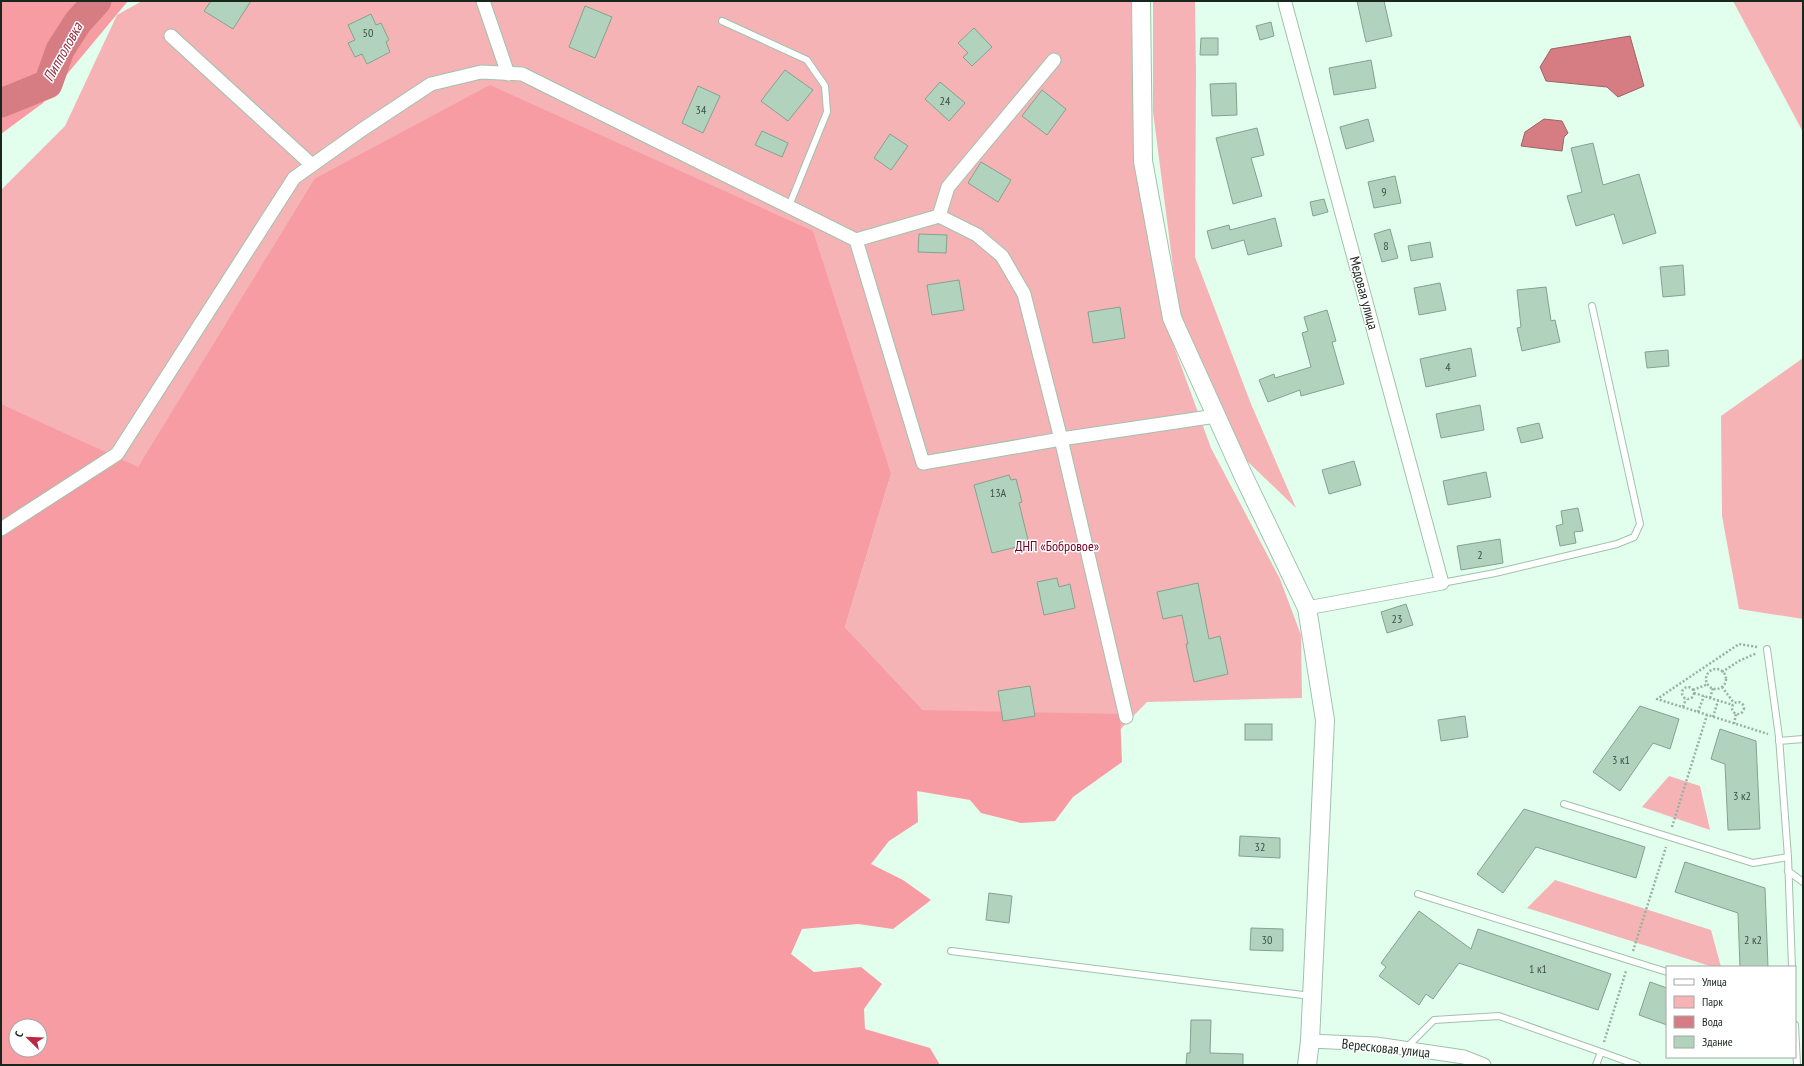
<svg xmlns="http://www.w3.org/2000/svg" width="1804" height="1066" viewBox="0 0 1804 1066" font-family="'PT Sans Narrow',sans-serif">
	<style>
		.green { fill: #f6b3b6 }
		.forest { fill: #f89ca3; fill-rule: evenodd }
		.water { fill: #d67d84; stroke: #9d6365 }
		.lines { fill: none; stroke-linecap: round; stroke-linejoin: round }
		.river { stroke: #d67d84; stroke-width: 29 }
		.building { fill: #b1d3bd; stroke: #82a38e }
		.service-casing { stroke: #a0c2ad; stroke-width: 8 }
		.minor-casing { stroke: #a0c2ad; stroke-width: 15 }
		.secondary-casing { stroke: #a0c2ad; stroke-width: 20 }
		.path { stroke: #9ab1a2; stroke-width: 2.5; stroke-dasharray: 2 2; stroke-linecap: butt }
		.service { stroke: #fff; stroke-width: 6 }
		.minor { stroke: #fff; stroke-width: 13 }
		.secondary { stroke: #fff; stroke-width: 18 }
		.labels { text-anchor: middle; stroke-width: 3; stroke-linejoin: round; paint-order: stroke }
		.number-label { font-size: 12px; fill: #3f5146 }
		.street-label { font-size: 14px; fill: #19261e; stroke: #fff }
		.park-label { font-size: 14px; fill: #730122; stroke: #fff }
		.water-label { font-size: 15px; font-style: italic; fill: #932a3b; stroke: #fff }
	</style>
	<rect width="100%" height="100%" fill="#e2feec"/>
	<g class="green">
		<polygon points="142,1 1131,1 1135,167 1164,319 1211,448 1280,579 1301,635 1302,698 1147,702 1109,741 923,710 845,627 891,474 314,179 138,468 1,557 1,190 65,126 117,15"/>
		<polygon points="1153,1 1195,1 1196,73 1195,257 1251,404 1296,508 1246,460 1179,313 1153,112"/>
		<polygon points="1733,1 1803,1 1803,132"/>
		<polygon points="1803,358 1803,619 1739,609 1722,516 1721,416"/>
		<polygon points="1669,776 1700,786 1710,830 1642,807"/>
		<polygon points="1555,880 1711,930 1721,967 1713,967 1527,908"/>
	</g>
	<g class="forest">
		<polygon points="1,1 128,1 43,103 1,134"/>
		<path d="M490 85 813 231 891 474 845 627 923 710 1120 714 1122 762 1073 797 1055 821 1021 823 981 813 970 800 917 791 918 822 889 841 871 864 903 880 931 900 893 929 858 924 802 929 791 954 814 972 861 967 882 984 864 1009 865 1029 930 1048 940 1065H1V404L138 467 314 179ZM16 1026H40V1050H16Z"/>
	</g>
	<g class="water">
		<polygon points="1630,36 1644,86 1618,97 1607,87 1546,81 1540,67 1551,49"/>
		<polygon points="1544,119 1562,121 1568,133 1564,137 1562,151 1521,146 1525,132"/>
	</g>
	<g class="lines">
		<polyline class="river" points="1,103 48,84 60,50 78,22 97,1"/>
	</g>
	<g class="building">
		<polygon points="211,1 251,1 233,29 204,11"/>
		<polygon points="1357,1 1384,1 1392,36 1366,42"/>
		<polygon points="585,6 612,17 595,58 569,47"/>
		<polygon points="371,14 376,25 381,23 389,40 386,42 390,52 367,64 362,54 355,57 348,43 355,40 348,25"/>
		<polygon points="1271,22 1274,36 1260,40 1256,26"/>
		<polygon points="974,28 992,47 972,66 963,57 968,53 958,43"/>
		<polygon points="1201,38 1218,38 1218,55 1200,55"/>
		<polygon points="1371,60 1376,88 1334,95 1329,68"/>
		<polygon points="785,70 813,90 788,121 761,101"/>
		<polygon points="940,82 965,103 949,121 925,99"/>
		<polygon points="1236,83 1237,115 1212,116 1210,84"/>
		<polygon points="698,86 720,96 703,133 682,123"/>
		<polygon points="1042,90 1066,109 1047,135 1022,116"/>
		<polygon points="1368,119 1374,141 1346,149 1340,127"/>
		<polygon points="1257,128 1264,155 1251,158 1262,196 1233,204 1216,138"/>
		<polygon points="762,131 788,143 782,157 755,145"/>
		<polygon points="890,134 908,146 891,170 874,158"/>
		<polygon points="1593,143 1603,185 1639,174 1656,233 1623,244 1614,214 1576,226 1567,196 1582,192 1571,148"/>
		<polygon points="981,162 1011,180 998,202 968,183"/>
		<polygon points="1395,176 1401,203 1374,208 1368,182"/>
		<polygon points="1324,199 1328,212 1313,216 1310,202"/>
		<polygon points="1275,218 1282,246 1248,255 1244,240 1212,249 1207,231 1229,225 1230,230"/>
		<polygon points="1390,229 1398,258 1382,262 1374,234"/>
		<polygon points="919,234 947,235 946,253 918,252"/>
		<polygon points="1430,242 1433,257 1411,261 1408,246"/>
		<polygon points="1683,265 1685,295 1663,297 1660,267"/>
		<polygon points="959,280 964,310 932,315 927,285"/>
		<polygon points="1440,283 1446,310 1419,315 1414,288"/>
		<polygon points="1546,287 1551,321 1555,320 1560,342 1522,351 1517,328 1521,327 1517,290"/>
		<polygon points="1120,307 1125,338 1093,343 1088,312"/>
		<polygon points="1327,310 1336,341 1332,342 1344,384 1301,396 1300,390 1268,402 1259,380 1274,374 1275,378 1311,367 1302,333 1308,331 1304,317"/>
		<polygon points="1471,348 1476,376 1426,387 1420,359"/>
		<polygon points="1668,350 1669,366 1647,368 1645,352"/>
		<polygon points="1480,405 1484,430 1441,438 1436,414"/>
		<polygon points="1539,423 1543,438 1521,443 1517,428"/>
		<polygon points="1354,461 1361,485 1329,494 1322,470"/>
		<polygon points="1486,472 1491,497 1448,505 1443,481"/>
		<polygon points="1009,475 1011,480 1016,479 1022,502 1019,503 1029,544 992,553 974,485"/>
		<polygon points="1578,508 1583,531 1574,532 1576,543 1560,546 1556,526 1563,524 1561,511"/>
		<polygon points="1500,539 1503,563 1461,570 1457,546"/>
		<polygon points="1057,578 1059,587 1070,584 1075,608 1044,615 1037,582"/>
		<polygon points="1198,583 1209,639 1220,636 1228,674 1194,682 1186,644 1188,644 1182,615 1163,619 1157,592"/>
		<polygon points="1406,604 1413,625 1387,633 1381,612"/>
		<polygon points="1030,686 1035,716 1003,721 998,691"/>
		<polygon points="1640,706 1679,719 1670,749 1653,743 1620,791 1593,772"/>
		<polygon points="1465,716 1468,737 1441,741 1438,720"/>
		<rect x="1245" y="724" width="27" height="16"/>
		<polygon points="1720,729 1756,741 1760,829 1728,830 1725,764 1711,759"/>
		<polygon points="1524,809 1645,847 1636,878 1536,847 1503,893 1477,874"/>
		<polygon points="1240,836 1280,838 1280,858 1239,856"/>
		<polygon points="1685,862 1765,888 1768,967 1740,967 1738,913 1675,892"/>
		<polygon points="989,893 1012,896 1009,923 986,920"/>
		<polygon points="1419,911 1471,949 1478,929 1611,974 1598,1010 1459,963 1433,999 1426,994 1419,1005 1379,976 1386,967 1381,963"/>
		<polygon points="1251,928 1283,929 1283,951 1250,950"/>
		<polygon points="1650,982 1667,988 1667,1025 1639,1015"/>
		<polygon points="1191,1020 1211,1020 1210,1053 1243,1054 1243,1065 1186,1065 1187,1053 1190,1053"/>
	</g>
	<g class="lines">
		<g class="service-casing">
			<g id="service">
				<polyline points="722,21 807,60 825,86 827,112 789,206"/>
				<polyline points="1442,583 1495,573 1617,544 1634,537 1640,524 1592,306"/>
				<polyline points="1767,649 1779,737 1788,857 1792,967"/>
				<polyline points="1779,741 1803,739"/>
				<polyline points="1564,804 1753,863 1788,857"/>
				<polyline points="1788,871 1803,882"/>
				<polyline points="1418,894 1667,972"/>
				<polyline points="951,951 1311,996"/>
				<polyline points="1795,1025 1797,1065"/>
				<polyline points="1406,1048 1434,1020 1499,1016 1601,1052"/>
				<polyline points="1596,1065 1601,1052 1637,1065"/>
			</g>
		</g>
		<g class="minor-casing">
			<g id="minor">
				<polyline points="483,1 508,74"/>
				<polyline points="1285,3 1442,583 1307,608"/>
				<polyline points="171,36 312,165"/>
				<polyline points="939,216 948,187 1054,60"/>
				<polyline points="856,240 923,463 1061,439 1216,416"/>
				<polyline points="1,529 117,454 294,178 363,129 431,84 481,72 522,74 856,240 939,216 977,235 1002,256 1024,294 1061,439 1126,717"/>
				<polyline points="1310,1041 1376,1044 1464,1057 1484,1065"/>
			</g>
		</g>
		<g class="secondary-casing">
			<polyline id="secondary" points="1141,1 1143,161 1172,318 1243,475 1307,608 1325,720 1310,1041 1307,1065"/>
		</g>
		<g class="path">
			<polyline points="1757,647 1739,644 1657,699 1768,734"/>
			<circle cx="1716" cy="679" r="10"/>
			<polyline points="1722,672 1739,661 1757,653"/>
			<circle cx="1688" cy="693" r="6"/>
			<polyline points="1722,687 1734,703"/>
			<polyline points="1693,690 1708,684"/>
			<polyline points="1694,693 1733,705"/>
			<polyline points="1710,698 1713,688"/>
			<circle cx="1738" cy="708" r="6"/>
			<polyline points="1683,707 1686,699"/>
			<polyline points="1698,712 1704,696"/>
			<polyline points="1713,717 1718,701"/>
			<polyline points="1734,724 1736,714"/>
			<polyline points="1672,827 1707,715"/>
			<polyline points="1633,951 1666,847"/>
			<polyline points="1604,1042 1626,971"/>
		</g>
		<use href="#service" class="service"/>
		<use href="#minor" class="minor"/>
		<use href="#secondary" class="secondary"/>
	</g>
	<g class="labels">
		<g class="number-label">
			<text x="368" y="37">50</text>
			<text x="945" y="105">24</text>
			<text x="701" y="114">34</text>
			<text x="1384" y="196">9</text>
			<text x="1386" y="250">8</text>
			<text x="1448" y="371">4</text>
			<text x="998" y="497">13А</text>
			<text x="1480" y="559">2</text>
			<text x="1397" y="623">23</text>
			<text x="1621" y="764">3 к1</text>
			<text x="1742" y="800">3 к2</text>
			<text x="1260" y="851">32</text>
			<text x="1267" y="944">30</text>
			<text x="1753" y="944">2 к2</text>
			<text x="1538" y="973">1 к1</text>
		</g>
		<g class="street-label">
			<text transform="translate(1364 293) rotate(75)" y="5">Медовая улица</text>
			<text transform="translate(1386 1048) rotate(6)" y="5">Вересковая улица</text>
		</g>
		<g class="park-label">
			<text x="1057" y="551">ДНП «Бобровое»</text>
		</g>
		<g class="water-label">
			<text transform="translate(63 52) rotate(-61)" y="5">Пипполовка</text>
		</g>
	</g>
	<rect width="1804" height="1066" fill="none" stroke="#19261e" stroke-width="4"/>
	<rect x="1666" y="966" width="130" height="92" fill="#ffffff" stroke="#a3a8a5"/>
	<rect x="1674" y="979" width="20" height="6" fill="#ffffff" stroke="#a3a8a5"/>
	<text x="1702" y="986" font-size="12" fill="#19261e">Улица</text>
	<rect x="1674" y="996" width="20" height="12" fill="#f6b3b6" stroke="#a3a8a5"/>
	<text x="1702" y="1006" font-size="12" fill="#19261e">Парк</text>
	<rect x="1674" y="1016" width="20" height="12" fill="#d67d84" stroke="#a3a8a5"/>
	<text x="1702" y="1026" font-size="12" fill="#19261e">Вода</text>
	<rect x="1674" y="1036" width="20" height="12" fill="#b1d3bd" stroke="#a3a8a5"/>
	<text x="1702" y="1046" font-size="12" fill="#19261e">Здание</text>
	<g transform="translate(28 1038) rotate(293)"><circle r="19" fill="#ffffff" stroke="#a3a8a5"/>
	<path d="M0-3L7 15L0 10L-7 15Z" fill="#b92845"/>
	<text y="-6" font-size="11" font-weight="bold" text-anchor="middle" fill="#19261e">С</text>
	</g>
</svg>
